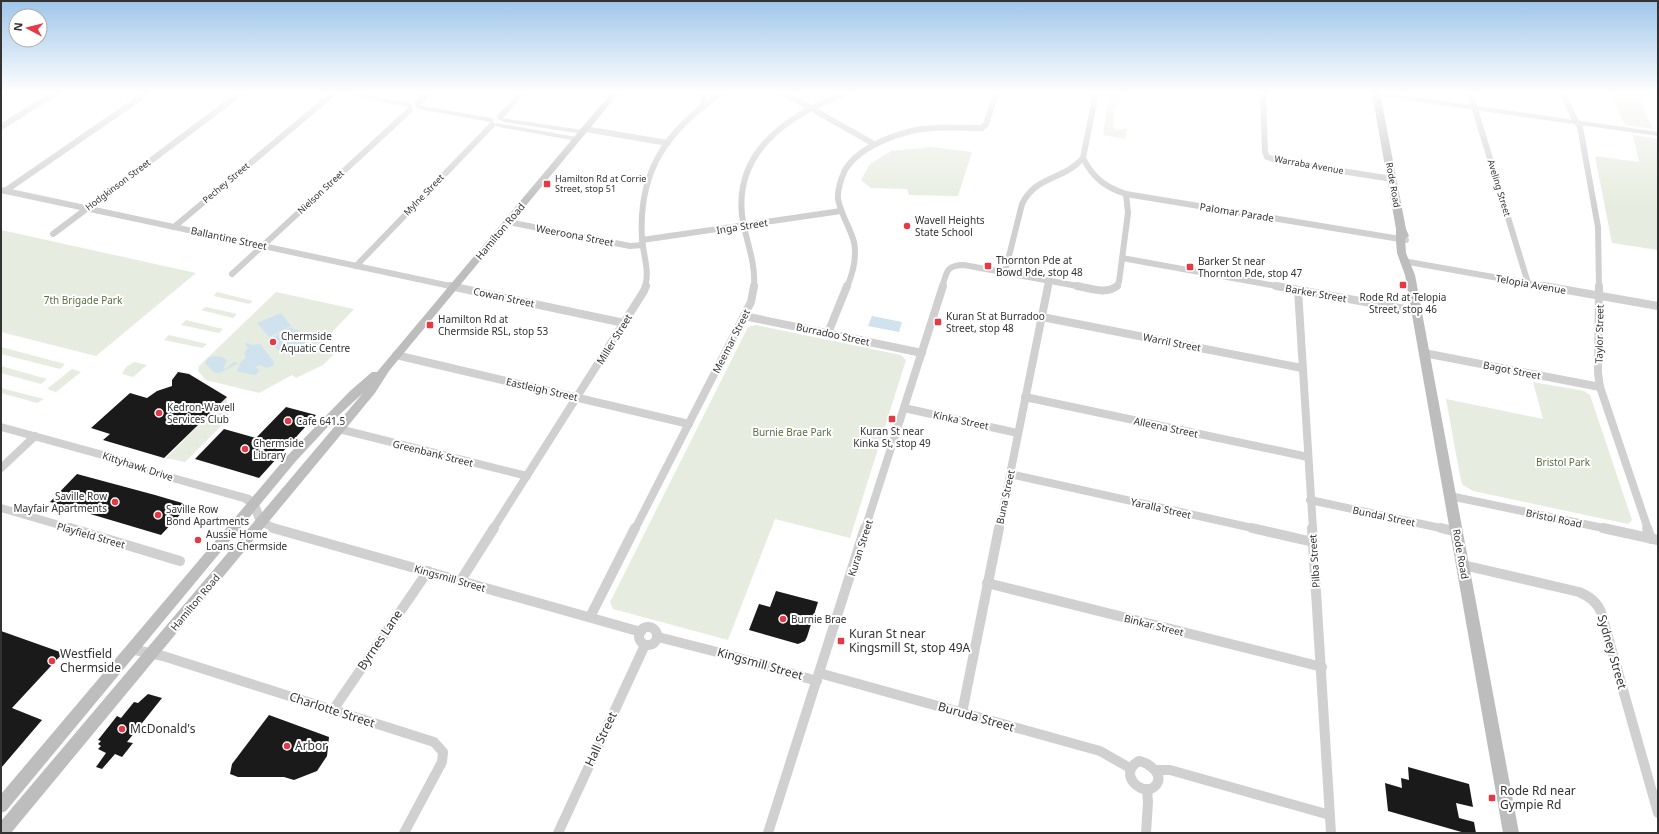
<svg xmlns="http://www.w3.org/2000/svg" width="1659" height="834" viewBox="0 0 1659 834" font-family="'Noto Sans',sans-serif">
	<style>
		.green { fill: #e6ecdf }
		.water { fill: #cfe2ee }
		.building { fill: #1a1a1a }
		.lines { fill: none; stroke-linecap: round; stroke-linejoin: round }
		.minor-far2 { stroke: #d0d0d0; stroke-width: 6 }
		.minor-far1 { stroke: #d0d0d0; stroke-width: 8 }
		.minor { stroke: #d0d0d0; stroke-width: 10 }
		.tertiary { fill: #d0d0d0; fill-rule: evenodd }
		.secondary { fill: #bdbdbd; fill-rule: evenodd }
		.poi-dot { fill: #e63946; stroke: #fff; stroke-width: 1.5 }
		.labels { text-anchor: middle; stroke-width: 4; stroke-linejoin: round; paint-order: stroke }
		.far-street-label { font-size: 9px; fill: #333; stroke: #fff }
		.far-poi-label { font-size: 9px; fill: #333; stroke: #fff; text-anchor: start }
		.street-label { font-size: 10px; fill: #333; stroke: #fff }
		.poi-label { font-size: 10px; fill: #333; stroke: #fff; text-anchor: start }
		.park-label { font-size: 10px; fill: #56703f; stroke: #fff }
		.near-poi-label { font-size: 12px; fill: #333; stroke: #fff; text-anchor: start }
		.near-street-label { font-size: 12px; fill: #333; stroke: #fff }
	</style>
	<rect width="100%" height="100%" fill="#fff"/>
	<g class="green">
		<polygon points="1109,93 1124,93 1120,100 1113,102 1116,104 1116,107 1112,109 1114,113 1113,127 1117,130 1127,129 1125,139 1103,135"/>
		<path d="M1617 93H1644C1640 107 1647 117 1653 129L1625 125 1612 97Z"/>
		<polygon points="1633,135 1658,139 1658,250 1612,243 1595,156 1639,162"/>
		<polygon points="931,147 972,152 958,196 909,195 907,189 871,188 861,180 870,164 891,151"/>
		<polygon points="1,230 196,273 96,356 1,332"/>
		<polygon points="217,292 253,301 249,304 214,296"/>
		<polygon points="276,292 354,309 320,345 338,350 323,365 296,378 292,375 259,393 206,380 198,371 199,366"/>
		<polygon points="206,307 237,314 233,318 201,310"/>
		<polygon points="186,320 223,329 219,333 181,325"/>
		<polygon points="756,325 901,355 906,360 850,538 775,519 728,640 613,609 610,602 748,327"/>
		<polygon points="169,335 207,344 202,348 164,340"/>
		<polygon points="1,347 65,364 60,369 1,354"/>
		<polygon points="134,362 147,365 133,377 122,374 126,367"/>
		<polygon points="1,366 47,379 41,384 1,373"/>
		<polygon points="72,369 81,372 56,392 47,389"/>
		<polygon points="1533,382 1584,391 1590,395 1632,520 1628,524 1473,491 1463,485 1461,481 1446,399 1543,419"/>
		<polygon points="1,388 44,399 37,403 1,393"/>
		<polygon points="227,397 228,419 185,462 166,458"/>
	</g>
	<g class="water">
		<polygon points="281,313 291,326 269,337 257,323"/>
		<polygon points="872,316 902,322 899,332 868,326"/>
		<polygon points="292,327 294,330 297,329 308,342 282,355 269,339"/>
		<polygon points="247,343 252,345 260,344 274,362 273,366 266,368 260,365 255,367 260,371 255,375 239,372 237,370 240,365 238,365 246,357 244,352 248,348 245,344"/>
		<path d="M214 356 222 357 227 360 223 369C229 369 230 362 237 362L236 365C230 366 220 376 214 372 211 370 208 366 205 363L208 358Z"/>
	</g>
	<g class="building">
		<polygon points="178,372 189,374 227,397 164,458 103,440 110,434 91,428 130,393 147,398 157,391 172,386 172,380"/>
		<polygon points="286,407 316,415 259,478 195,459 224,429 256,438"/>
		<polygon points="77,474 155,495 189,505 161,535 50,502"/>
		<polygon points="776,591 818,602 807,637 805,641 798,644 749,630 759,604 770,607"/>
		<polygon points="1,631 63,653 12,708 42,720 1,768"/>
		<polygon points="148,694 162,698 127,742 133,743 122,757 115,754 102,769 96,767 106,753 98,749 101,746 98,744 101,741 98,740 117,716 121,718 134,702 138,703"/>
		<polygon points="269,715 329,737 327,756 317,771 294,780 284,777 238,777 230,774 232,764"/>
		<polygon points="1408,767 1469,784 1473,807 1456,803 1459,818 1474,822 1476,833 1465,833 1388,811 1385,783 1402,788 1401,778 1409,780"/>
	</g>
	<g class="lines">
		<g class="minor-far2">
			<polyline points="784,93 874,144"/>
			<polyline points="1263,93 1265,152 1267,157 1279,161 1392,179"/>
			<polyline points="1470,93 1528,283"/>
			<polyline points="1563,93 1574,118 1580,127 1598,227 1599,287"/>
			<polyline points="418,103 428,93"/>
			<polyline points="704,105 703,98 706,93"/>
			<polyline points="500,117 522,93"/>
			<polyline points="1,127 55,93"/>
			<polyline points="585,129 668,143"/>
			<path d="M1083 158C1093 178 1105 187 1126 194L1406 240"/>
			<polyline points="1,190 455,287"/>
			<polyline points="5,191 147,93"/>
			<polyline points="508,222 630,246 643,245"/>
			<polyline points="174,227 334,93"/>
			<polyline points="53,234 241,93"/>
			<polyline points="642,240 841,211"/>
			<polyline points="1122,258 1282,287"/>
			<polyline points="1403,261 1549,287"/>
			<polyline points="356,266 492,125"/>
			<path d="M1005 272 1022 204C1036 175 1063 181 1083 158L1096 93"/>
			<polyline points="232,274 410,110"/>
			<path d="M645 287C650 270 643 255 642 238 638 171 667 130 721 93"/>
			<path d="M754 287C756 261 745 239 742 215 735 148 792 113 847 93"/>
			<path d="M847 287C853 273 857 257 854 242 850 227 841 215 838 199 837 189 841 179 845 170 860 145 905 129 933 128 949 127 966 128 982 128L986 124 996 93"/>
			<path d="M942 287C947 272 946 265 964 265L1083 287"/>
			<polyline points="1048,287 1049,281"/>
			<polyline points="1116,287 1119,282 1128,213 1126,194"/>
		</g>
		<g class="minor-far1">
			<polyline points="450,286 624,323"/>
			<path d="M1077 286C1089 288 1106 295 1117 286"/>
			<polyline points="1276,286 1416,311"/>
			<polyline points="1544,286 1658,306"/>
			<polyline points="1599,286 1598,373 1600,387 1648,529"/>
			<polyline points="1298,290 1313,529"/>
			<polyline points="744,316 922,353"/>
			<polyline points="1042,317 1302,368"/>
			<polyline points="828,333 847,286"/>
			<polyline points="1424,353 1600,387"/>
			<polyline points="396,355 689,424"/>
			<polyline points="1025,397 1308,457"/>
			<polyline points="904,408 1018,433"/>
			<polyline points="339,429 527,476"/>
			<polyline points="1,468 35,436"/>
			<polyline points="1010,474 1257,529"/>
			<polyline points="1450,496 1608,529"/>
			<polyline points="1310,500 1445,529"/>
			<polyline points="1,508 73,529"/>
			<polyline points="261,522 277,529"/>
			<polyline points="493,529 644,291 646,286"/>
			<polyline points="635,529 751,302 754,286"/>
			<polyline points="865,529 943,286"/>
			<polyline points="999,529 1048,286"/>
		</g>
		<g class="minor">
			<polyline points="70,528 180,561"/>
			<polyline points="273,528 641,632"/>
			<polyline points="1252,528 1313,542"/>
			<polyline points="1312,528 1331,833"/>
			<polyline points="1441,528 1457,532"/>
			<polyline points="1603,528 1658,540"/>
			<polyline points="1647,528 1651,539"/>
			<path d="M1463 565 1579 592C1589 596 1597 602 1601 612L1658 813"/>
			<polyline points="461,580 494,528"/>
			<polyline points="987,583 1322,667"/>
			<polyline points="590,617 635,528"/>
			<circle cx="648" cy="636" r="9"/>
			<polyline points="658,637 725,654 817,681"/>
			<polyline points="131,649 163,656 434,742 443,752 442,762 404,833"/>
			<polyline points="819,673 1100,751 1130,768"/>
			<polyline points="333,710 428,571"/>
			<polyline points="962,713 999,528"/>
			<path d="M1139 761C1149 763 1167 776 1154 787 1141 797 1117 773 1139 761Z"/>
			<polyline points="1155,770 1170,770 1330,815"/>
			<polyline points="558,833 645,645"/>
			<polyline points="768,833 865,528"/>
			<polyline points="1146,833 1148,802 1147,789"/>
		</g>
		<g class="tertiary">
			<polygon points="336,93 354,93 409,103 413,105 409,107"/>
			<polygon points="1367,93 1388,93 1658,132 1658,136 1370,95"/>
			<polygon points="416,105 491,118 495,120 491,122 419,109 415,107"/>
			<polygon points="501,118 583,130 587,132 583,134 504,122 500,120"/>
			<polygon points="496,123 577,137 581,139 577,141 499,127 495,125"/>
			<polygon points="1,423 107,452 162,471 250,495 258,501 266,522 265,525 261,527 257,525 250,507 243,502 162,479 106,460 1,431"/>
		</g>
		<g class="secondary">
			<polygon points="611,93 619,93 389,371 375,393 343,432 11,833 1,833 1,821 363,393 336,418 296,461 6,811 1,813 1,794 288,455 350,391 372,372 377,372"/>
			<polygon points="1372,93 1380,93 1406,229 1409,236 1405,239 1406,253 1415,275 1519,833 1503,833 1405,275 1397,253 1396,241 1396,229"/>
		</g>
	</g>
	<linearGradient id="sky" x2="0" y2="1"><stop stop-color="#9ec6ea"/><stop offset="0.44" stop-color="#fff"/><stop offset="1" stop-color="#fff" stop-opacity="0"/></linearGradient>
	<rect width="1659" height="210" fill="url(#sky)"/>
	<g class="poi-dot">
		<rect x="543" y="180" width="8" height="8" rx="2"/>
		<circle cx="907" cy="226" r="4"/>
		<rect x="984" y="262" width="8" height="8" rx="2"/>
		<rect x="1186" y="263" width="8" height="8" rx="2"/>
		<rect x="1399" y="281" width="8" height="8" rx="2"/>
		<rect x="934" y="318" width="8" height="8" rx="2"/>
		<rect x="426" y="321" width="8" height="8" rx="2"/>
		<circle cx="273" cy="342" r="4"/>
		<circle cx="159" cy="413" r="4"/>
		<rect x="888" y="415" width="8" height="8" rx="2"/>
		<circle cx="288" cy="421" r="4"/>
		<circle cx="245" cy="449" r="4"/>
		<circle cx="115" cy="502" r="4"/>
		<circle cx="158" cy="515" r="4"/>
		<circle cx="198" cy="540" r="4"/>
		<circle cx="783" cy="619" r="4"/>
		<rect x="837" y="637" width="8" height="8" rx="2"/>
		<circle cx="52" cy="661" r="4"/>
		<circle cx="122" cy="729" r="4"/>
		<circle cx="287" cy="746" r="4"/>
		<rect x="1488" y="794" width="8" height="8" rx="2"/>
	</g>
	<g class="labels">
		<g class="far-street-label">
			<text transform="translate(1309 165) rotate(10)" y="3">Warraba Avenue</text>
			<text transform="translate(226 183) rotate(-40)" y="3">Pechey Street</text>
			<text transform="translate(118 185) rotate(-37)" y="3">Hodgkinson Street</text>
			<text transform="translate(1393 185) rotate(80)" y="3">Rode Road</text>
			<text transform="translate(1499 188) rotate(73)" y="3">Aveling Street</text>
			<text transform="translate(321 192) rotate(-43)" y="3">Nielson Street</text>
			<text transform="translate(424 195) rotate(-46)" y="3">Mylne Street</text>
		</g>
		<g class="far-poi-label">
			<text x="555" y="182">Hamilton Rd at Corrie<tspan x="555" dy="10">Street, stop 51</tspan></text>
		</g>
		<g class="street-label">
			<text transform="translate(1237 212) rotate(9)" y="4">Palomar Parade</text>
			<text transform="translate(742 226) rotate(-9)" y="4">Inga Street</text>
			<text transform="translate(500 231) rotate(-50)" y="4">Hamilton Road</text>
			<text transform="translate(575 235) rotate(11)" y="4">Weeroona Street</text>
			<text transform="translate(229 238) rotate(12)" y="4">Ballantine Street</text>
			<text transform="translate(1531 284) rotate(10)" y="4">Telopia Avenue</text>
			<text transform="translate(1316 293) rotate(10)" y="4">Barker Street</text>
			<text transform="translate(504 297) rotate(12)" y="4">Cowan Street</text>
			<text transform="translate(833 334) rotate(12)" y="4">Burradoo Street</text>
			<text transform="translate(1599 334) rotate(-89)" y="4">Taylor Street</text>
			<text transform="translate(614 339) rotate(-58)" y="4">Miller Street</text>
			<text transform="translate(731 341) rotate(-63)" y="4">Meemar Street</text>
			<text transform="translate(1172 342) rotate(11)" y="4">Warril Street</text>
			<text transform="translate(1512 370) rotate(11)" y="4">Bagot Street</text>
			<text transform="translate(542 389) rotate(13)" y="4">Eastleigh Street</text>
			<text transform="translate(961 420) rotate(12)" y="4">Kinka Street</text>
			<text transform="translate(1166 427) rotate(12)" y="4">Alleena Street</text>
			<text transform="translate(433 453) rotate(14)" y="4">Greenbank Street</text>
			<text transform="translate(138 466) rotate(18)" y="4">Kittyhawk Drive</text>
			<text transform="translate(1005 497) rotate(-78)" y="4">Buna Street</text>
			<text transform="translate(1161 508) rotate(13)" y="4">Yaralla Street</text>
			<text transform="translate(1384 516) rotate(12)" y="4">Bundal Street</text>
			<text transform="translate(1554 518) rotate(12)" y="4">Bristol Road</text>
			<text transform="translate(91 535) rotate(16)" y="4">Playfield Street</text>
			<text transform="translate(860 548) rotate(-72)" y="4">Kuran Street</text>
			<text transform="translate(1461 554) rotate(80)" y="4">Rode Road</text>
			<text transform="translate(1314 561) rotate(-94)" y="4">Pilba Street</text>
			<text transform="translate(450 578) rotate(16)" y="4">Kingsmill Street</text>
			<text transform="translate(195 602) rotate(-50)" y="4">Hamilton Road</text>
			<text transform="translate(1154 625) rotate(14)" y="4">Binkar Street</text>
		</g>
		<g class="poi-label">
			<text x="915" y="224">Wavell Heights<tspan x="915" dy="12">State School</tspan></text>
			<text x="996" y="264">Thornton Pde at<tspan x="996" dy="12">Bowd Pde, stop 48</tspan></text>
			<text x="1198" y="265">Barker St near<tspan x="1198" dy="12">Thornton Pde, stop 47</tspan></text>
			<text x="1403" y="301" text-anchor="middle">Rode Rd at Telopia<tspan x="1403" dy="12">Street, stop 46</tspan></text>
			<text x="946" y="320">Kuran St at Burradoo<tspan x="946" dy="12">Street, stop 48</tspan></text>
			<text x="438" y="323">Hamilton Rd at<tspan x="438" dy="12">Chermside RSL, stop 53</tspan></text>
			<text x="281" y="340">Chermside<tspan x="281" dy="12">Aquatic Centre</tspan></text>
			<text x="167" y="411">Kedron-Wavell<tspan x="167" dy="12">Services Club</tspan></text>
			<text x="296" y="425">Cafe 641.5</text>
			<text x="892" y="435" text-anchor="middle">Kuran St near<tspan x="892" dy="12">Kinka St, stop 49</tspan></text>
			<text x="253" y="447">Chermside<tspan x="253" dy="12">Library</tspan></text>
			<text x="107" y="500" text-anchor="end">Saville Row<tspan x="107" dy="12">Mayfair Apartments</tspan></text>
			<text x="166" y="513">Saville Row<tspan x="166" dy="12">Bond Apartments</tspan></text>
			<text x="206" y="538">Aussie Home<tspan x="206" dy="12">Loans Chermside</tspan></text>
			<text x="791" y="623">Burnie Brae</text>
		</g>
		<g class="park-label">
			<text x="83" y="304">7th Brigade Park</text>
			<text x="792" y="436">Burnie Brae Park</text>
			<text x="1563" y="466">Bristol Park</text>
		</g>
		<g class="near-poi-label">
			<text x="849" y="638">Kuran St near<tspan x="849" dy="14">Kingsmill St, stop 49A</tspan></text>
			<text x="60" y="658">Westfield<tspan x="60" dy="14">Chermside</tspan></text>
			<text x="130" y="733">McDonald's</text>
			<text x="295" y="750">Arbor</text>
			<text x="1500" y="795">Rode Rd near<tspan x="1500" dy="14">Gympie Rd</tspan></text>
		</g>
		<g class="near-street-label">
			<text transform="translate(380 640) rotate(-56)" y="4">Byrnes Lane</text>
			<text transform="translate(1612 652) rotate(74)" y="4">Sydney Street</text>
			<text transform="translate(760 664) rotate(16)" y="4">Kingsmill Street</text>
			<text transform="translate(332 710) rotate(18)" y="4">Charlotte Street</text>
			<text transform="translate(976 717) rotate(16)" y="4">Buruda Street</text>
			<text transform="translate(601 739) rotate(-65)" y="4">Hall Street</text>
		</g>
	</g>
	<rect width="1659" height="834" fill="none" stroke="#333333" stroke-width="4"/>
	<g transform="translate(28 28) rotate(277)"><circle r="19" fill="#ffffff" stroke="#adadad"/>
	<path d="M0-3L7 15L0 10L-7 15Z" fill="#e63946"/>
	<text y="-6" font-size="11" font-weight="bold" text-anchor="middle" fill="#333333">N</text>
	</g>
</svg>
